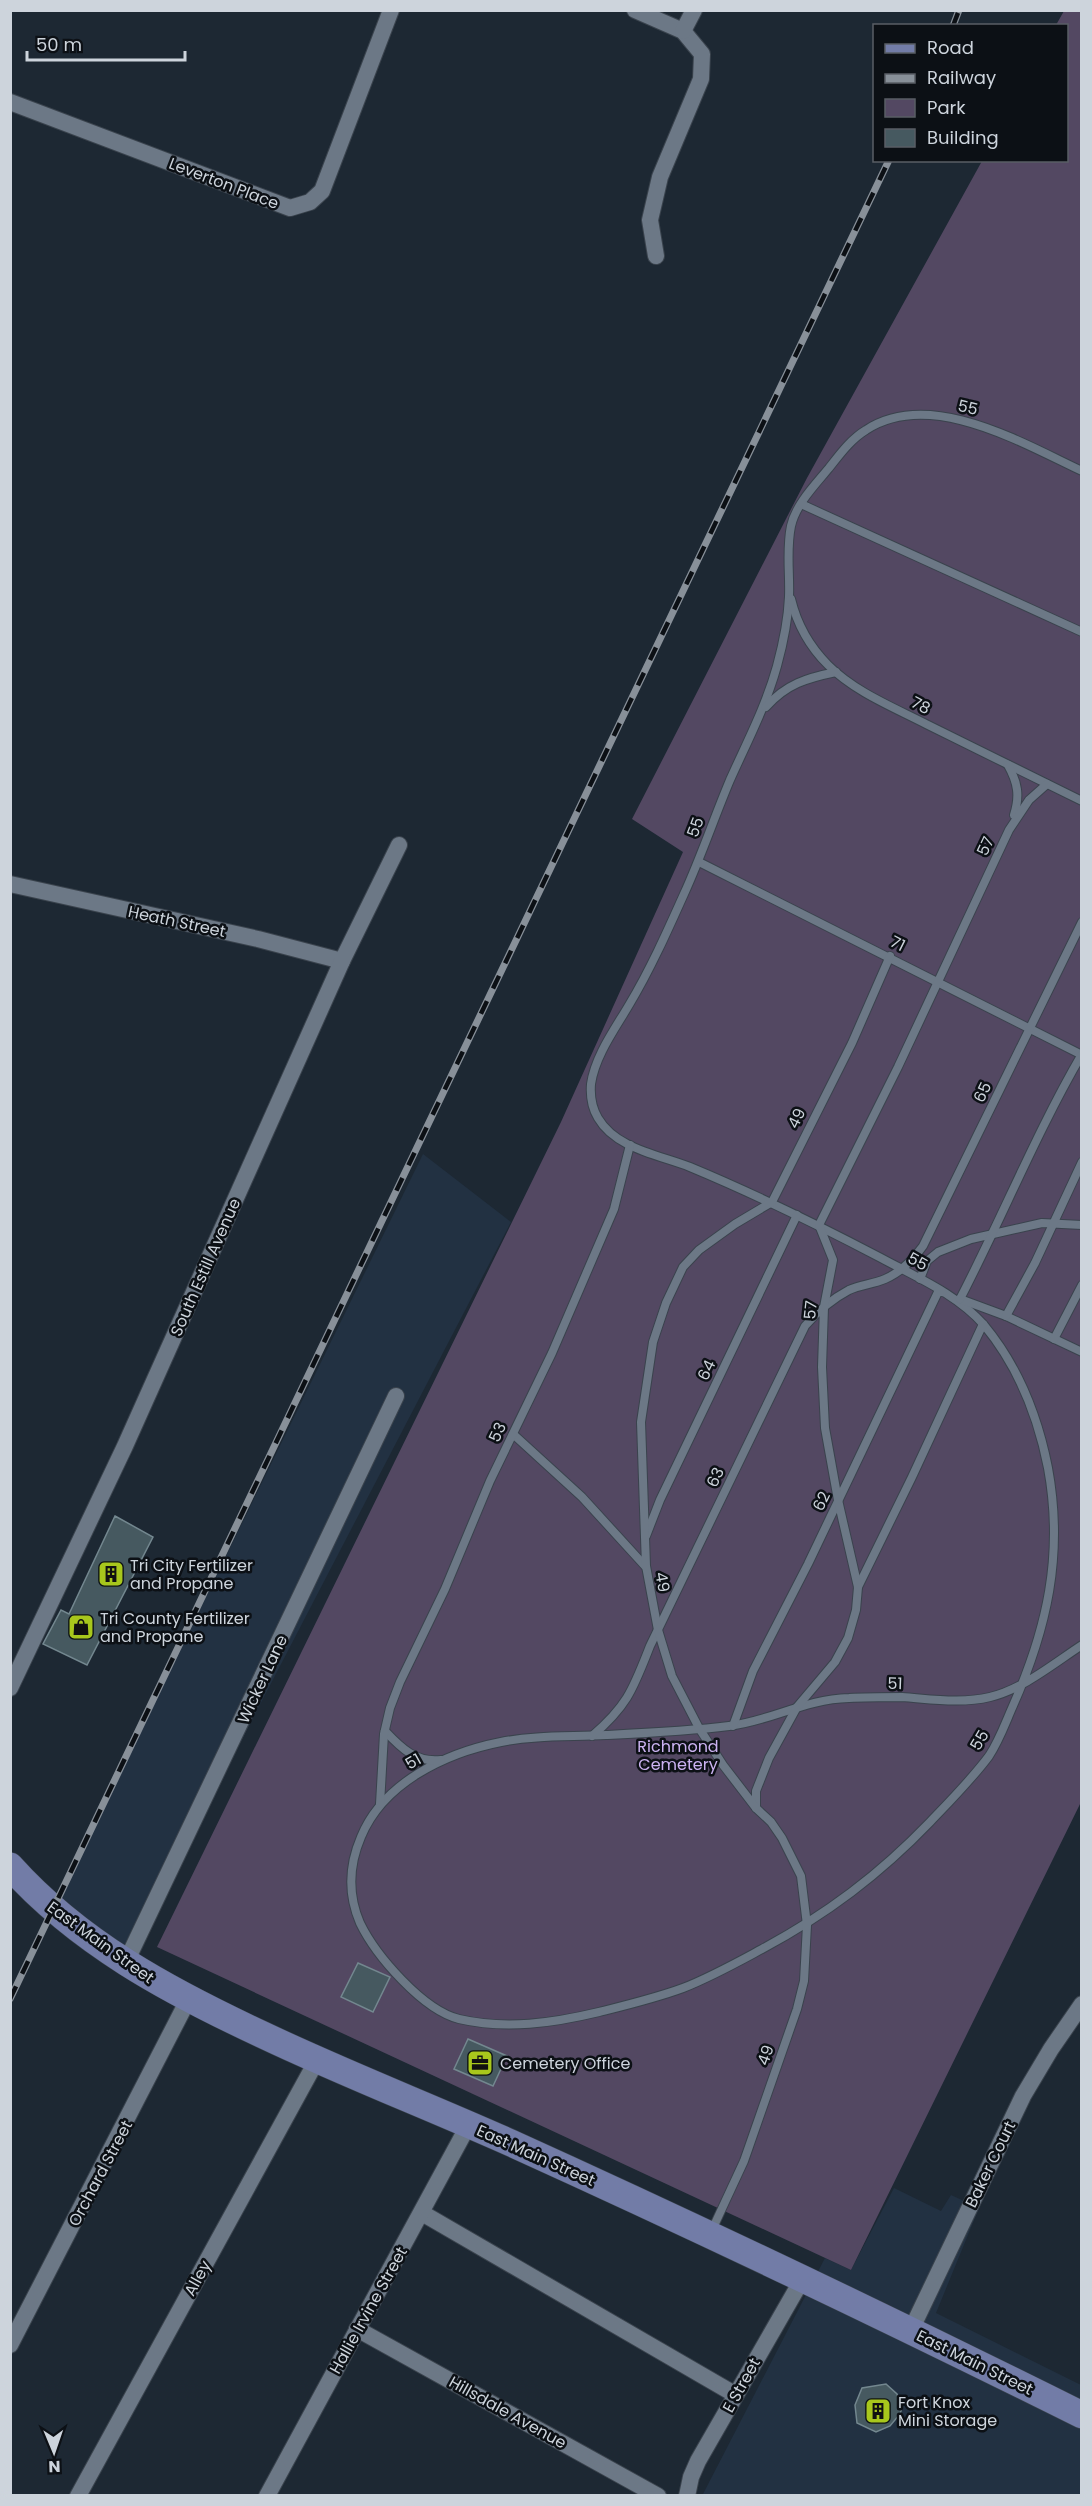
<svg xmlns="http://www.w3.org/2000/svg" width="1092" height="2506" viewBox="0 0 1092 2506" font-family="Poppins,sans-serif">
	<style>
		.built { fill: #223142 }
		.green { fill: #534862 }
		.building { fill: #465960; stroke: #73878f; stroke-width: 1.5 }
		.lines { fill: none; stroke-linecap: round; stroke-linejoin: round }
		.lane-casing { stroke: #3a434d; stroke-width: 10 }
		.street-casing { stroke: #3a434d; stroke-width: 18 }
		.primary-casing { stroke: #3a434d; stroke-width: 28 }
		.lane { stroke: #6c7886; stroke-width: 8 }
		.street { stroke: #6c7886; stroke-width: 16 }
		.primary { stroke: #727ca7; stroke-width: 27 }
		.rail-casing { stroke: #889099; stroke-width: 7 }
		.rail { stroke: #0c1015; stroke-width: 4.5; stroke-dasharray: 14; stroke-linecap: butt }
		.labels { text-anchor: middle; stroke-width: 5; stroke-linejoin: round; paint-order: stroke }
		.street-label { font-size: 16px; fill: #cdd4dc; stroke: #0c1015 }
		.poi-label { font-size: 16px; fill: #cdd4dc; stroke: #0c1015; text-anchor: start }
		.park-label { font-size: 16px; fill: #cbb2f1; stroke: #0c1015 }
	</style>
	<rect width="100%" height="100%" fill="#1d2833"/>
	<g class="built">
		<polygon points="423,1154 511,1222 126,1962 53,1909"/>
		<polygon points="894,2188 941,2211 951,2195 979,2208 936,2313 1081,2385 1081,2495 702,2496 825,2258 851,2270"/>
	</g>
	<polygon class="green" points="1064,11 1081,11 1081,1802 851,2270 157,1947 561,1122 683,852 632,819 807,478 982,161 1066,160 1066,26 1056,25"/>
	<g class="building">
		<polygon points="115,1516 153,1537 87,1665 43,1644 61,1610 69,1614"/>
		<polygon points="358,1963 390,1977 373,2012 341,1997"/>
		<polygon points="468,2039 507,2056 493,2086 454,2069"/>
		<polygon points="886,2384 897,2394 902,2408 900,2414 890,2426 876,2432 857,2423 855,2405 862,2388"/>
	</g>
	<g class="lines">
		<g class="lane-casing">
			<g id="lane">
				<path d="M1082 471C1022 443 930 388 866 430 851 439 840 454 829 468 815 485 796 504 791 526 786 550 790 573 789 597 788 620 783 644 777 666 766 706 747 742 730 780 714 818 701 857 684 894 667 932 650 970 629 1005 615 1029 595 1056 591 1084 590 1097 592 1108 598 1118 616 1149 660 1155 690 1167 755 1194 818 1225 881 1258 916 1277 957 1294 984 1325 1018 1366 1038 1417 1048 1468 1064 1555 1047 1629 1012 1708 1005 1724 999 1741 989 1756 972 1779 950 1801 930 1822 879 1875 827 1914 762 1949 736 1963 711 1977 683 1988 656 1998 627 2005 599 2012 553 2023 506 2030 459 2019 423 2010 376 1956 360 1923 348 1895 349 1865 361 1837 383 1783 445 1753 501 1742 535 1735 572 1737 606 1735 647 1733 689 1731 729 1726 771 1721 805 1699 849 1698 867 1697 884 1697 902 1697 931 1699 961 1704 990 1697 1023 1689 1053 1664 1082 1645"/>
				<polyline points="801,504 1082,632"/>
				<path d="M791 599C797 624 810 647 828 665 855 692 893 707 926 724 978 750 1030 775 1082 801"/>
				<path d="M766 707C786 684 807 678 836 672"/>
				<path d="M1008 765C1018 783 1020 796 1014 815"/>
				<polyline points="699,862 1082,1055"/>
				<polyline points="920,1279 927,1261 938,1252 971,1239 1042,1223 1082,1225"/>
				<polyline points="960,1299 1006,1316 1082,1352"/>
				<path d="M960 1299C1002 1218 1036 1133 1082 1054"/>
				<polyline points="1006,1316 1035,1263 1082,1162"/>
				<polyline points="1054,1339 1082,1285"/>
				<polyline points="513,1434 582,1497 645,1566"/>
				<polyline points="646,1536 660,1500 797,1215"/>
				<polyline points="858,1587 912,1477 983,1324"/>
				<polyline points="733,1726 753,1671 808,1564 939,1290 942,1292"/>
				<path d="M385 1731C401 1748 416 1763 441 1760"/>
				<path d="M592 1736C628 1705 633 1689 650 1646L805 1326C817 1312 832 1299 849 1290 860 1285 873 1284 885 1279 901 1272 913 1260 923 1246L1082 922"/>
				<polyline points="380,1804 384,1734 390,1708 400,1682 445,1589 490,1481 552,1353 614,1209 630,1145"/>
				<polyline points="756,1808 756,1791 769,1758 797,1707 835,1662 848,1638 856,1610 858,1587 838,1500 825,1428 822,1367 824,1307 833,1260 819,1225 898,1067 1009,830 1029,800 1047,784"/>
				<polyline points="712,2230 744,2161 797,2009 804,1981 807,1925 801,1876 782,1838 771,1822 756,1808 723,1765 699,1728 672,1676 658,1630 646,1566 641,1422 653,1342 666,1303 683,1267 699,1250 735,1224 772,1202 852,1043 890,956"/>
			</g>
		</g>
		<g class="street-casing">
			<g id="street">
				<polyline points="635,10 683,31 702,54 701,79 660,177 650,220 656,256"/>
				<polyline points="683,31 694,10"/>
				<polyline points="10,102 290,208 310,202 322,191 391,10"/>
				<polyline points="10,884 258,939 342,961"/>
				<polyline points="10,1688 125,1446 342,961 399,845"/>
				<polyline points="126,1962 396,1396"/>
				<polyline points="422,2213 736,2395"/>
				<polyline points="357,2329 658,2496"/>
				<polyline points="911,2330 1023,2096 1051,2049 1082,2004"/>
				<polyline points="10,2345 188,2000"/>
				<polyline points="78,2496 317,2060"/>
				<polyline points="267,2496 469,2124"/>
				<polyline points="687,2496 691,2477 698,2461 803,2278"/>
			</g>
		</g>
		<g class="primary-casing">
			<path id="primary" d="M10 1866C79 1943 169 1991 261 2034 343 2073 428 2106 511 2143 703 2230 893 2321 1082 2415"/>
		</g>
		<use href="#lane" class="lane"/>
		<use href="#street" class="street"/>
		<use href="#primary" class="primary"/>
		<g class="rail-casing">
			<g id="rail">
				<polyline points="953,26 959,10"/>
				<polyline points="10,1999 889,160"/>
			</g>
		</g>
		<use href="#rail" class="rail"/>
	</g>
	<defs>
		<g id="building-square" transform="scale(1.35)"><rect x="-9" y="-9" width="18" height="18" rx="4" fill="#a8c71c" stroke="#0c1015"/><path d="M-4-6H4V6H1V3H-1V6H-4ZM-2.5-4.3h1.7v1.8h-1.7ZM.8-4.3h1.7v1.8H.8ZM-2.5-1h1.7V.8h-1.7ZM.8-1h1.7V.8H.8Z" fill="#111"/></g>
		<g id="shop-square" transform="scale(1.35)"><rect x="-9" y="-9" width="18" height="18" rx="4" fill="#a8c71c" stroke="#0c1015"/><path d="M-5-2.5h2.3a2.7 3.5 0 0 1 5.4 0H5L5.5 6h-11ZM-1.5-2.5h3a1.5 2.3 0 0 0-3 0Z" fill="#111"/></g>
		<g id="office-square" transform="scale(1.35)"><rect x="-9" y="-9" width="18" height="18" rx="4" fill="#a8c71c" stroke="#0c1015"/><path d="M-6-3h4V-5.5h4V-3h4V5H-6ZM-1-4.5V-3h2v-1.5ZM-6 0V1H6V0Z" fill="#111"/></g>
	</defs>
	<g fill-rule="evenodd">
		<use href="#building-square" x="111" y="1574"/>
		<use href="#shop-square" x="81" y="1627"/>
		<use href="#office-square" x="480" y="2063"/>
		<use href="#building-square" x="878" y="2411"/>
	</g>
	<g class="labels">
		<g class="street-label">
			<text transform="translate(224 183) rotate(21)" y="6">Leverton Place</text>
			<text transform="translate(968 407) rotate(14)" y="6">55</text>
			<text transform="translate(921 705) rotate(27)" y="6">78</text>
			<text transform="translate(695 827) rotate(-69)" y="6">55</text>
			<text transform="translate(985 846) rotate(-65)" y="6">57</text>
			<text transform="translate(177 921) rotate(12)" y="6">Heath Street</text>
			<text transform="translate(898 943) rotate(27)" y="6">71</text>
			<text transform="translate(982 1092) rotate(-64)" y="6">65</text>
			<text transform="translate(796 1118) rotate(-64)" y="6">49</text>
			<text transform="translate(918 1261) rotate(29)" y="6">55</text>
			<text transform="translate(205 1267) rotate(-66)" y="6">South Estill Avenue</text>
			<text transform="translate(810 1310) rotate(-84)" y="6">57</text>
			<text transform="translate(706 1370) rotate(-64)" y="6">64</text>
			<text transform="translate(497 1432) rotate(-64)" y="6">53</text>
			<text transform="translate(715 1477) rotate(-65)" y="6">63</text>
			<text transform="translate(821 1501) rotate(-64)" y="6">62</text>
			<text transform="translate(663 1582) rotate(80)" y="6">49</text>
			<text transform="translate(262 1679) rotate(-65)" y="6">Wicker Lane</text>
			<text transform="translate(895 1683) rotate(2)" y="6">51</text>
			<text transform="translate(979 1740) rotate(-59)" y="6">55</text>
			<text transform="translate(413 1761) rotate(-29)" y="6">51</text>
			<text transform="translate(101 1942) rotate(36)" y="6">East Main Street</text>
			<text transform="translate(765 2055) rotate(-71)" y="6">49</text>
			<text transform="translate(536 2155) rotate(24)" y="6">East Main Street</text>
			<text transform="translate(990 2164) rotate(-64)" y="6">Baker Court</text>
			<text transform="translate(100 2173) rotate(-62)" y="6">Orchard Street</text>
			<text transform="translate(197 2278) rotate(-61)" y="6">Alley</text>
			<text transform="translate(368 2310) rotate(-61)" y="6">Hallie Irvine Street</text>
			<text transform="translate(975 2362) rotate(26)" y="6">East Main Street</text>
			<text transform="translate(741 2385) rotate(-61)" y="6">E Street</text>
			<text transform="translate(508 2412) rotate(29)" y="6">Hillsdale Avenue</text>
		</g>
		<g class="poi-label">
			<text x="130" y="1571">Tri City Fertilizer<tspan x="130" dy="18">and Propane</tspan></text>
			<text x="100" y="1624">Tri County Fertilizer<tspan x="100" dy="18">and Propane</tspan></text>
			<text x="500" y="2069">Cemetery Office</text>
			<text x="898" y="2408">Fort Knox<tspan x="898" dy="18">Mini Storage</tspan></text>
		</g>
		<g class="park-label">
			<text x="678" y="1752">Richmond<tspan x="678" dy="18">Cemetery</tspan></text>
		</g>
	</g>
	<rect width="1092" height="2506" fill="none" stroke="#cdd4dc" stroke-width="24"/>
	<rect x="873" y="24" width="195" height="138" fill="#0c1015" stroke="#595e65" stroke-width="1.5"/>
	<rect x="885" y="44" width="30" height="9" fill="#727ca7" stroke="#595e65" stroke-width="1.5"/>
	<text x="927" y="54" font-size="18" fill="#cdd4dc">Road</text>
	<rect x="885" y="74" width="30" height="9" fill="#889099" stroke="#595e65" stroke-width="1.5"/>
	<text x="927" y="84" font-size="18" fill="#cdd4dc">Railway</text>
	<rect x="885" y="99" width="30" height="18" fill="#534862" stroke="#595e65" stroke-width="1.5"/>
	<text x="927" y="114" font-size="18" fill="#cdd4dc">Park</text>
	<rect x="885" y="129" width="30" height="18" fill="#465960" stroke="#595e65" stroke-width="1.5"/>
	<text x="927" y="144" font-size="18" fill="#cdd4dc">Building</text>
	<g transform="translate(54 2452) rotate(178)" stroke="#0c1015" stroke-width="4.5" paint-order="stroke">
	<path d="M0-4.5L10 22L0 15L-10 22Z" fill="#cdd4dc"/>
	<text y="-9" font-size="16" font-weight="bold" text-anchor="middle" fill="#cdd4dc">N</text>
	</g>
	<path d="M27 51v9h158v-9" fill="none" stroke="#cdd4dc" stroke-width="3"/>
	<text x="36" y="51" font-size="18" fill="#cdd4dc" stroke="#0c1015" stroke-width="4.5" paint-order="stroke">50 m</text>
</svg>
